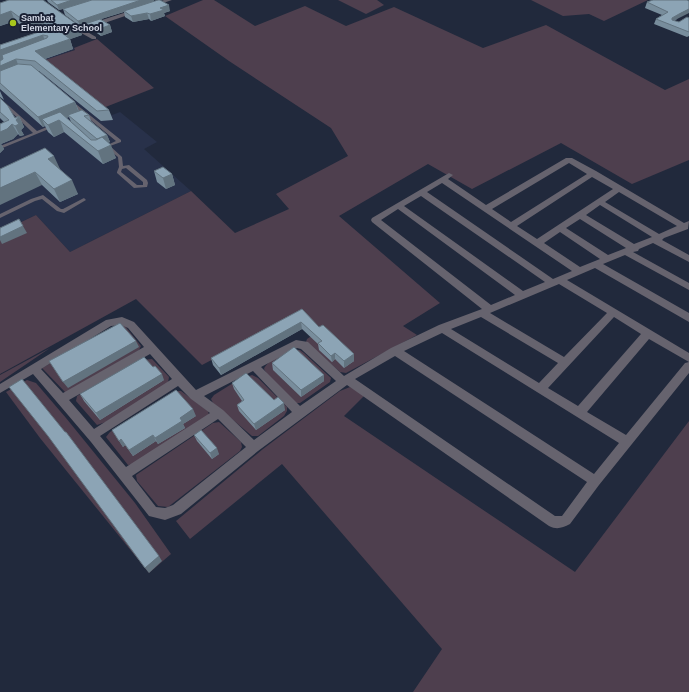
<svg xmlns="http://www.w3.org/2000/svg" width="689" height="692" viewBox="0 0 689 692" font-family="Helvetica,sans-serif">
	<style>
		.built { fill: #28314a }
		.green { fill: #4e3f4e }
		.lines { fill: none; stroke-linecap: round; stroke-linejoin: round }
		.lane { fill: #66636e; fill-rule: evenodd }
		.street { fill: #66636e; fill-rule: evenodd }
		.wall { fill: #788d9c; fill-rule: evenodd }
		.shaded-wall { fill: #62737f }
		.building { fill: #8ca4b5; stroke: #62737f }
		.poi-dot { fill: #a8c71d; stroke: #181f32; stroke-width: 1.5 }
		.labels { text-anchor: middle; stroke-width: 4; stroke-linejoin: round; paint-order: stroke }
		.far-poi-label { font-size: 9px; font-weight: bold; fill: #d3d8e5; stroke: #181f32; text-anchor: start }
	</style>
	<rect width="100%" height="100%" fill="#21293c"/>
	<polygon class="built" points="58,36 76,49 42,62 112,115 120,112 157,142 144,149 191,191 70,252 36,215 0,232 0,136 13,130 0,119 0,56"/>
	<g class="green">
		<polygon points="203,0 214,0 255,26 305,6 346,26 394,7 483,48 546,25 665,90 689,79 689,160 632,184 561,143 472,189 428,164 339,216 440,303 403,326 417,335 346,373 340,372 306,342 307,339 320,330 301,313 202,365 136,299 0,374 0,232 36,215 70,252 191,191 235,233 289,209 276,194 348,156 331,128 229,61 165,16"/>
		<polygon points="338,0 377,0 384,5 366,14"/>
		<polygon points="531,0 648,0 604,21 589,14 563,16"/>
		<polygon points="97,39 154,88 103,108 42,61 75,50 74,48"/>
		<polygon points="117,326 125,326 141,346 139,350 66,393 42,368"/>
		<polygon points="50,348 0,382 0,375"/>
		<path d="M294 350H300L304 353 331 378 330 382 300 403H296L267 374 264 369C267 360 285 353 294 350Z"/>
		<polygon points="152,359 169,377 168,383 106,422 97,425 76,401 77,396 141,360"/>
		<polygon points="252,375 258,378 287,407 287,411 284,416 258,436 252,436 213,403 211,399 214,395 238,380"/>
		<polygon points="27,380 36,383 66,418 135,503 171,554 149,573 40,438 6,392"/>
		<polygon points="350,387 365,395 344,416 575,572 689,421 689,692 413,692 442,649 282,464 190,539 176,521 263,449 340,391"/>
		<polygon points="175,391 181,391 208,411 209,415 135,464 128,465 106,437 110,432"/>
		<polygon points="219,422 241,442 242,447 240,451 168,507 158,506 137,481 136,475 213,423"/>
	</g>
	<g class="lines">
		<g class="lane">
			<polygon points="0,98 37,131 52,125 56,126 0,149 0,146 33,133 0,101"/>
			<path d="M70 101H72L121 140V142L110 146 122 157 123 166 129 165 147 180 148 183 147 187 134 188 117 173V172L119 167 118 157 107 148 103 149 101 148 116 141 70 103ZM126 168 143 182V185H137L121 172 122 169Z"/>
			<polygon points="43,195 61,209 63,209 82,199 84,198 86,200 64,213 57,211 42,199 35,201 0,218 0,214 31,199"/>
		</g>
		<g class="street">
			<polygon points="164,0 172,0 84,30 96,37 96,39 92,39 74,29"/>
			<path d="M566 158H572L596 171 684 223 689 221 688 229 664 238 662 240 689 255V262L653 243 639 249 638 251 633 252 689 283V290L625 255 603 264 689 313V322L595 268 567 280 689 353V373L599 485 570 524C562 528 557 530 549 526L347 385 258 451 181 514 165 520 149 516 91 442 33 374 0 393V384L106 320 122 317 134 322 196 390 296 340 308 342 344 376 391 348 439 325 482 309 372 222 371 220 372 218 449 173 453 175 448 179 486 205ZM569 163 587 174 511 222 492 209ZM592 177 613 189 537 239 517 226ZM442 183 572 271 553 279 427 192ZM619 192 677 226 659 234 605 202ZM421 196 545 282 523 291 404 206ZM600 205 652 237 634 244 586 215ZM398 209 515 295 491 305 381 220ZM580 219 626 248 608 255 566 228ZM560 232 600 259 580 267 544 243ZM559 284 607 313 564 357 490 313ZM481 317 558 363 539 383 451 329ZM614 317 641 334 578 406 548 388ZM121 325 128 328 144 347 63 393 41 369 111 326ZM442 333 619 443 594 474 404 351ZM649 339 689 362 685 363 626 435 587 412ZM297 348 301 349 336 381 300 406 261 367ZM150 354 172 379 94 429 69 400ZM395 356 587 482 562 516H555L355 379ZM253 371 292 412 254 440 223 410 204 396ZM178 386 191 399 210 413 126 467 100 436ZM218 419 246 447 173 505 165 508 156 507 132 476Z"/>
		</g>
	</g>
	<g class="wall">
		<path d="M9 0 78 25 82 35 70 39 73 49 45 59 109 110 113 120 101 121 39 71H38L75 102 79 111 89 115 91 121 107 135 110 142 108 143 116 158 103 164 64 132 54 137 48 132 45 126 43 127 0 89V45L51 28 44 24 27 29 15 21 0 26V3ZM69 117 71 122 92 140 66 118Z"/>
		<polygon points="47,0 154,0 154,1 170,11 164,13 165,16 151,21 149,19 133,22 125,17 124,12 101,19 110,25 112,32 101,36 94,31 90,32 88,30 86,25 80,26 65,15 63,9 59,10 48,2"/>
		<polygon points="687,0 677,19 674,21 679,22 689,18 689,36 687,37 654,24 656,19 662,15 645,8 647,2"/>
		<polygon points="0,91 4,100 0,97"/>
		<polygon points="0,98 15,118 19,116 24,127 21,130 24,135 20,136 18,134 13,139 1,144 4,149 0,153 0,124 4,122 0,118"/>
		<polygon points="0,169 60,169 60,170 78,194 60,202 42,185"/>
		<polygon points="154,171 172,174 175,185 166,189 157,182"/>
		<polygon points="302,309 319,327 354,361 344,368 335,359 332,362 319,350 318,344 302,329 221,375 213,365 211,358"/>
		<polygon points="272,363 324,381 301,397 273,370"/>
		<polygon points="164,380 100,420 84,401 80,394"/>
		<polygon points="232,383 274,400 285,410 256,430 239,411 237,405 242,401 234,389"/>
		<polygon points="196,416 183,424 185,428 158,444 156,441 133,456 125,445 123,447 112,430"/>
		<polygon points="194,435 219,454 212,459 197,441"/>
	</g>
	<g class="shaded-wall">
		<polygon points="72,0 92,0 59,10 57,5"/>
		<polygon points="141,0 154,0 154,2 80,26 78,21"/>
		<polygon points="169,5 170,11 164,13 165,16 151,21 150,14 160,8"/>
		<polygon points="689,9 689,13 677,19 670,24 672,18 679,14"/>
		<polygon points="11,11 15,21 0,26 0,15"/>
		<polygon points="147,13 149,19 133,22 131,16"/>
		<polygon points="40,14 44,24 27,29 23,20"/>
		<polygon points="92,24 94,31 90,32 88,25"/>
		<polygon points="78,25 82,35 68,40 65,30"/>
		<polygon points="110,25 112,32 101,36 99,29"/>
		<polygon points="43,35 46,45 0,63 0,50"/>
		<polygon points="70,39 73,49 39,61 35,51"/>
		<polygon points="16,59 20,70 0,78 0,65"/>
		<polygon points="75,102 79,113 68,115 69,117 60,120 64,132 54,137 48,125 42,119 45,126 43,127 38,117"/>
		<polygon points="19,116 24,127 21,130 24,135 20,136 15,126 16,120"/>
		<polygon points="12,124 18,134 13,139 1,144 4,149 0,153 0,132"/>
		<polygon points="107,135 110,142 99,146 97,139"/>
		<polygon points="111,145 116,158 103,164 98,151"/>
		<polygon points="54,156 60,169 54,172 48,159"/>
		<polygon points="35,172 42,185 0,205 0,188"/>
		<polygon points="172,174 175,185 166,189 163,178"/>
		<polygon points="72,180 78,194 60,202 54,189"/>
		<polygon points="19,219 27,233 2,244 0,240 0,237"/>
		<polygon points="301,322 302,329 221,375 219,368"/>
		<polygon points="136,341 139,347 68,388 63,382"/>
		<polygon points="335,353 335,359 332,362 331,356"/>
		<polygon points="354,354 354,361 344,368 344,361"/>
		<polygon points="162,374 164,380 100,420 96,413"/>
		<polygon points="324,375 324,381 301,397 301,390"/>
		<polygon points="284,403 285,410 256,430 254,424"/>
		<polygon points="193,409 196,416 183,424 185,428 158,444 155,438 180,418"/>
		<polygon points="153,435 156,441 133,456 129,450"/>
		<polygon points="121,439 125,445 123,447 119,441"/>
		<polygon points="217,448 219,454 212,459 210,453"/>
		<polygon points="159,556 162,561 149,573 145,568"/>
	</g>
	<g class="building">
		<polygon points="9,0 43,0 78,25 65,30 40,14 23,20 11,11 0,15 0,3"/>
		<polygon points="51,0 72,0 57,5"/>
		<polygon points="92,0 141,0 78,21 63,9"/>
		<polygon points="158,0 160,0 169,5 160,8 164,10 150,14 147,13 131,16 124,11"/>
		<polygon points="653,0 687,0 689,1 689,9 679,14 672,18 672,20 679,22 687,17 689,18 689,32 656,19 668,12 647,2"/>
		<polygon points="100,19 110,25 99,29 92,24 88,25 85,24"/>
		<polygon points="54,27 70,39 35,51 109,110 97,111 35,61 16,59 0,66 0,61 3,59 2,55 47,38 48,36 43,35 0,50 0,45"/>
		<polygon points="18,64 31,65 75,102 38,117 0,83 0,71"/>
		<polygon points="0,98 8,106 15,118 19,116 16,120 19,124 15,126 12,124 7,129 0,132 0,124 9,120 0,112"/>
		<polygon points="82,110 89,115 84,116 107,135 97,139 68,115"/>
		<polygon points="60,112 91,140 96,140 102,137 111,145 98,151 59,120 48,125 42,119"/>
		<polygon points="45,148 54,156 48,159 72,180 54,189 35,172 0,188 0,169"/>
		<polygon points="163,167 172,174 163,178 154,171"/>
		<polygon points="19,219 23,226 0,237 0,228"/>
		<polygon points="302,309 319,327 323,325 354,354 344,361 335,353 331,356 318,343 322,341 301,322 219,368 211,358"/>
		<polygon points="120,323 136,341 63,382 49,361"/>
		<polygon points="294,347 324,375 301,390 272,363"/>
		<polygon points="144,357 153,367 155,366 162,374 96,413 80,394"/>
		<polygon points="246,373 274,400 278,397 284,403 254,424 237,405 244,400 232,383"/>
		<polygon points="22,379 65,432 66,432 159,556 145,568 48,436 9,387"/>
		<polygon points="176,390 193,409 180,418 182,421 155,438 153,435 129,450 121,439 119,441 112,430"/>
		<polygon points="201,430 217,448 210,453 194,435"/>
	</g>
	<circle class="poi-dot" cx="13" cy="23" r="4"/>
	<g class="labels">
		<g class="far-poi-label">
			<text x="21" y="21">Sambat<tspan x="21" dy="10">Elementary School</tspan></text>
		</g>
	</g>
</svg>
